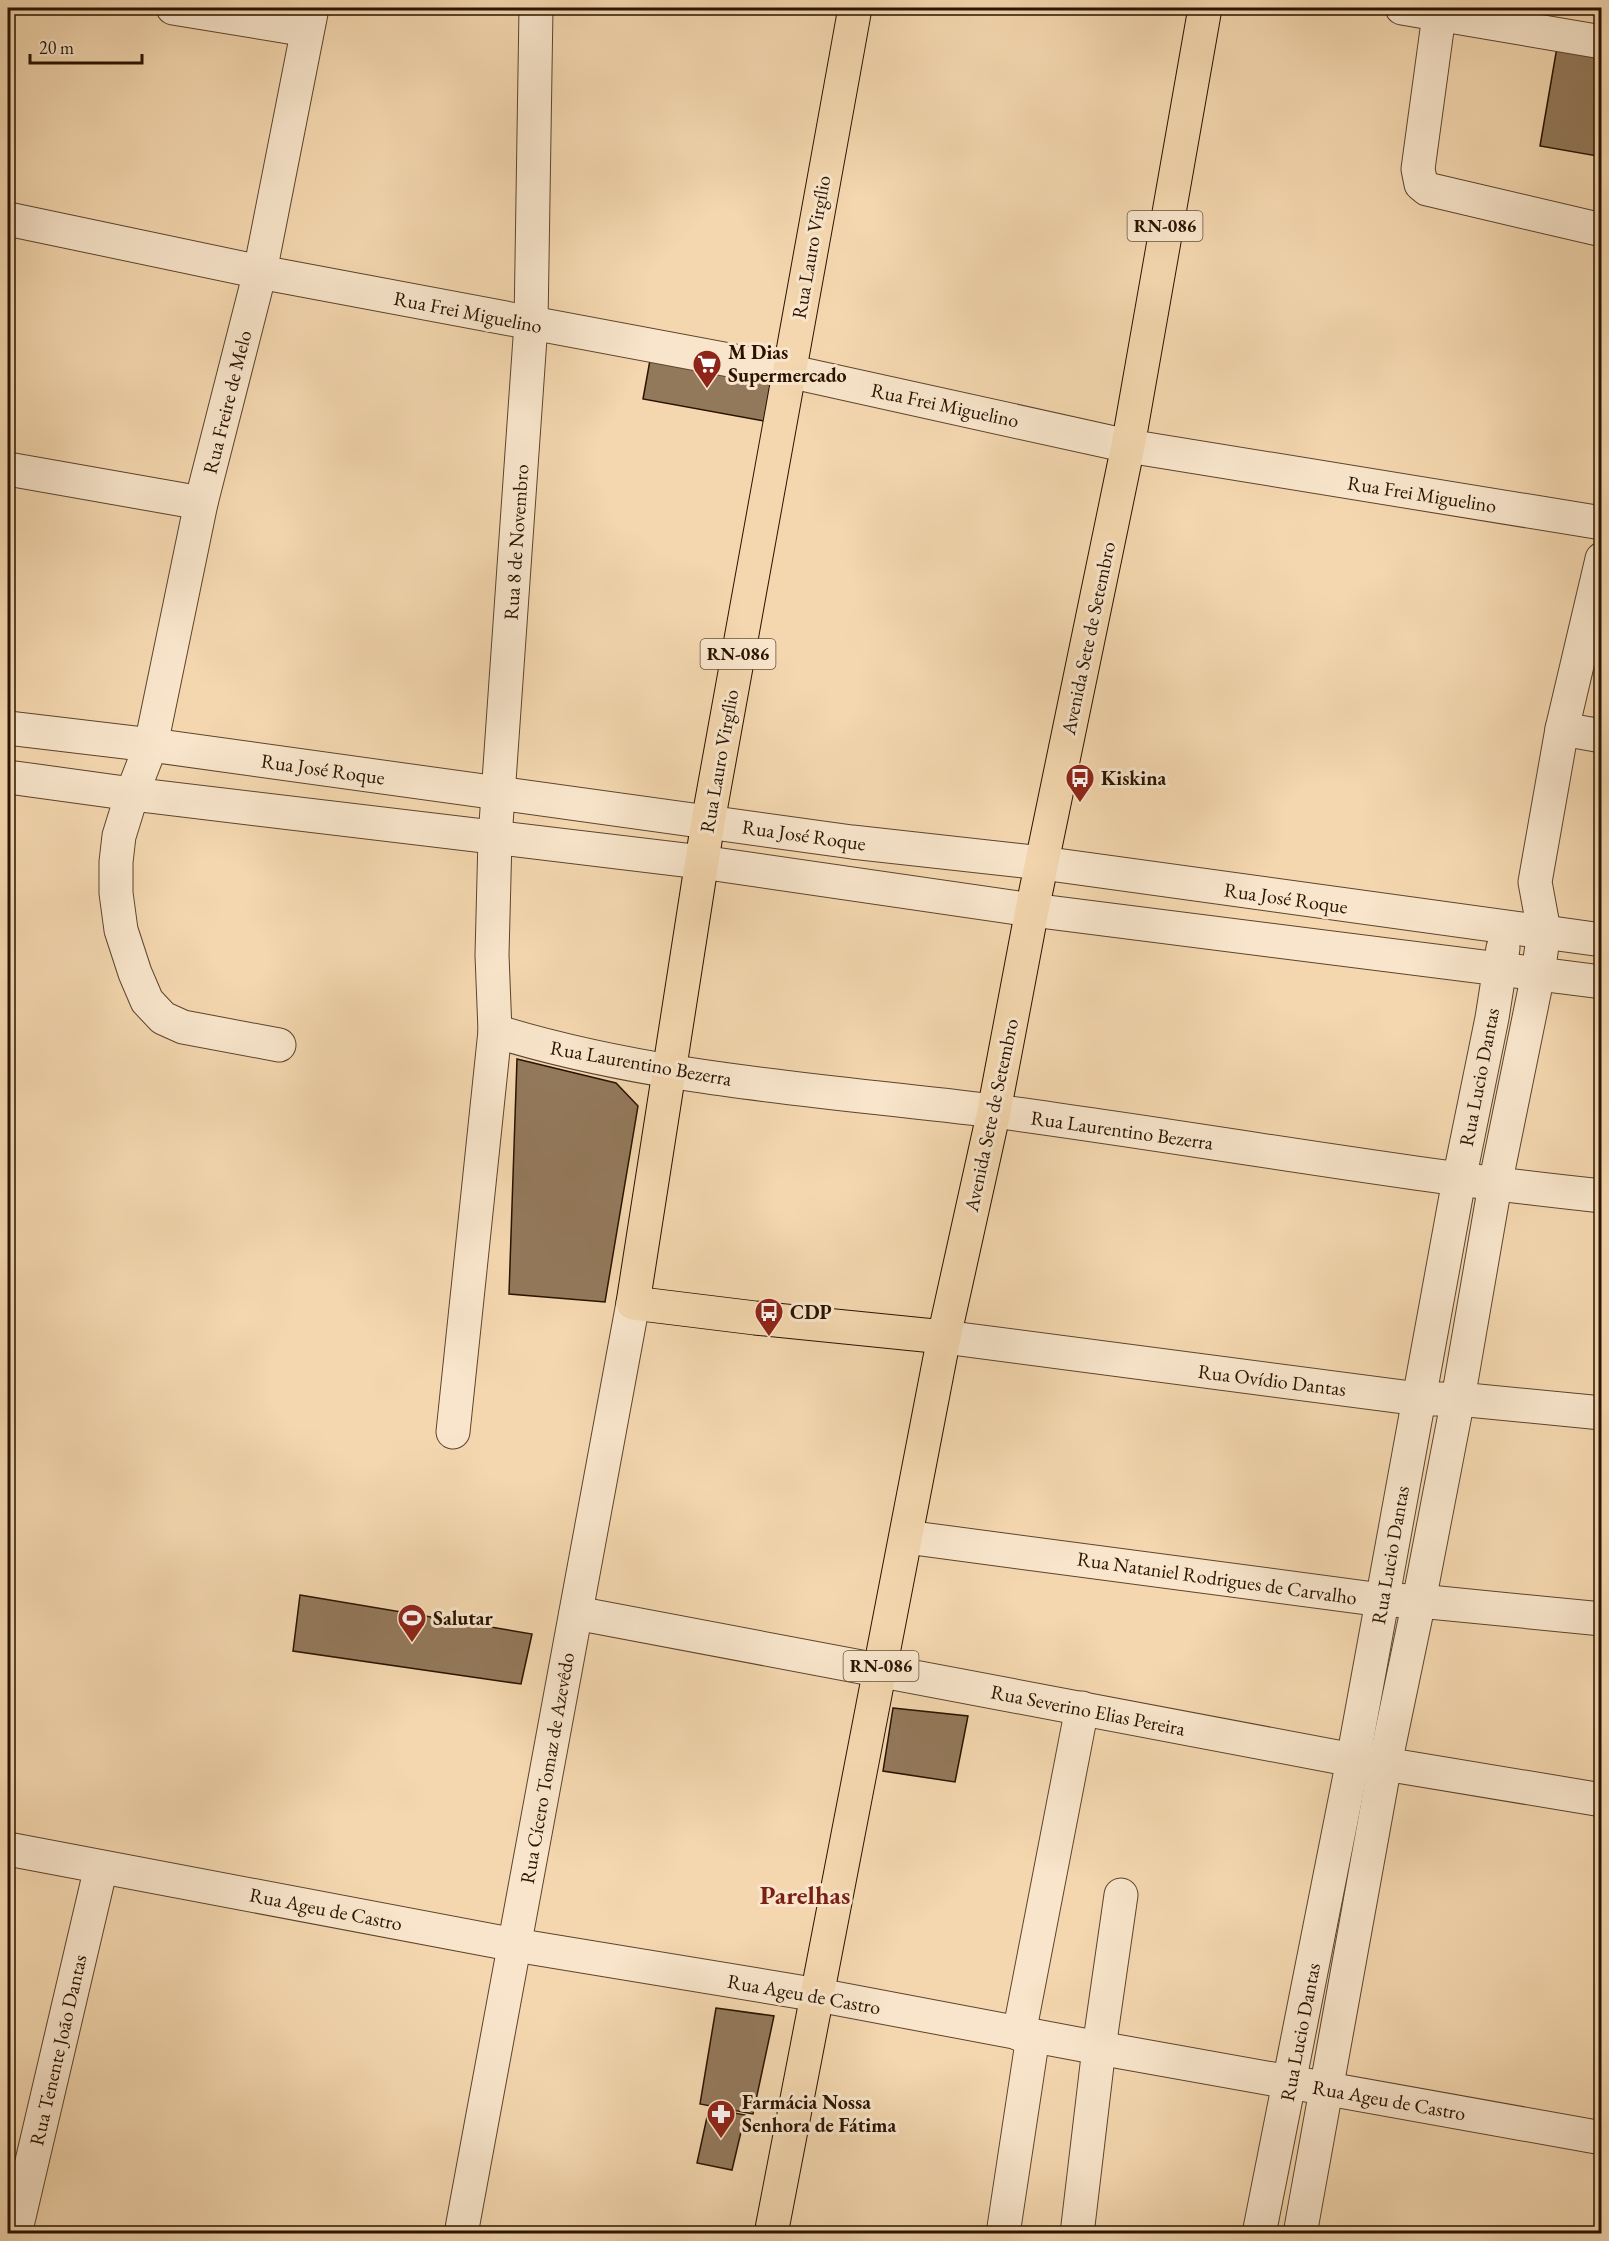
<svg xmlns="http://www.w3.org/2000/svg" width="1609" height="2241" viewBox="0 0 1609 2241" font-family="'EB Garamond',serif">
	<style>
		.building { fill: #93795b; stroke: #291300; stroke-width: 1.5 }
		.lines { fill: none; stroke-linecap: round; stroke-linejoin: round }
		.minor-casing { stroke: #5c442c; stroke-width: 35 }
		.major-casing { stroke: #291300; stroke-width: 35 }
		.minor { stroke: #f8e5cb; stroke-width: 33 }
		.major { stroke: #f4d7af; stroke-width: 33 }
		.labels { text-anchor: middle; stroke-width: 6; stroke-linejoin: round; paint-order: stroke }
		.shield { fill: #f8e5cb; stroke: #67523d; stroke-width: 1.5 }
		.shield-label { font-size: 18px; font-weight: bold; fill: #291300 }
		.street-label { font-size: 20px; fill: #291300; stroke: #f8e5cb }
		.poi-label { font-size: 20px; font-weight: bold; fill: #291300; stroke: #f8e5cb; text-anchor: start }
		.district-label { font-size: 26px; font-weight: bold; fill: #7a1f14; stroke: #f8e5cb }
	</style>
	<rect width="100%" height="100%" fill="#f4d7af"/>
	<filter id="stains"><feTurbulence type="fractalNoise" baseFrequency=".00333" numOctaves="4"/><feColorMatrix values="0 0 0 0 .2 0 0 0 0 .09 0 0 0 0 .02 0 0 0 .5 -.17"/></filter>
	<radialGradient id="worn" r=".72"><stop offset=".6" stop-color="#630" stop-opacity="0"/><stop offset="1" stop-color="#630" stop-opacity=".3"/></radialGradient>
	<g class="building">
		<polygon points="1557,47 1602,55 1602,130 1597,156 1540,146"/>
		<polygon points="650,360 771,382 764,421 643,399"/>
		<polygon points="517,1059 616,1083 638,1106 605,1302 509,1294"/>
		<polygon points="300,1595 532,1634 521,1684 293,1651"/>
		<polygon points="893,1708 968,1716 955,1782 883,1771"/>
		<polygon points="716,2008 774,2016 753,2114 700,2104"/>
		<polygon points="709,2108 745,2115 732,2170 697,2163"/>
	</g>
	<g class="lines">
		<g class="minor-casing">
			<g id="minor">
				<polyline points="173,8 307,30"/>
				<path d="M536 8 531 324 495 838 492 955 495 1031C657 1081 826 1090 994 1111 1197 1138 1398 1175 1602 1196"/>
				<polyline points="1402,8 1602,42"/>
				<polyline points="1439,15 1418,169 1421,184 1427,189 1602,230"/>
				<polyline points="8,219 260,272 788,371 1128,446 1602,523"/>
				<polyline points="8,469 201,503"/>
				<polyline points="8,728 151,745 852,842 1042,863 1602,940"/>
				<polyline points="1562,729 1602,736"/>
				<polyline points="8,777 132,794 701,862 1032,910 1602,982"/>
				<polyline points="279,1045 183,1027 163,1018 147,1001 135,973 121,930 116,893 116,862 119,836 132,794 151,745 201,503 260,272 312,8"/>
				<polyline points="944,1337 1419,1399 1458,1399 1602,1413"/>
				<polyline points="453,1432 495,1031"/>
				<polyline points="906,1537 1382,1600 1419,1601 1602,1619"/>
				<polyline points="576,1613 1353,1760 1385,1764 1602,1800"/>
				<polyline points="8,1849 515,1945 818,1995 1099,2048 1602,2138"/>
				<polyline points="1019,2034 1082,1708"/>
				<polyline points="15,2234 101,1867"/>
				<polyline points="461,2234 633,1303"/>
				<polyline points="1003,2234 1033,2036"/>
				<polyline points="1077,2234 1099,2048 1121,1895"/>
				<polyline points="1259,2234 1353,1760 1459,1180 1492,1018 1503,948"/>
				<polyline points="1300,2234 1385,1764 1419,1601 1458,1399 1495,1185 1538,974 1544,931 1535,882 1562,729 1602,559"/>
			</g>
		</g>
		<g class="major-casing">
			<g id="major">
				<polyline points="855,8 708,822 633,1303 755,1318 944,1337"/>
				<polyline points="771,2234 944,1337 994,1111 1032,910 1128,446 1205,8"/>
			</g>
		</g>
		<use href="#minor" class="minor"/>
		<use href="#major" class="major"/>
	</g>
	<defs>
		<g id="supermarket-pin" transform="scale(1.5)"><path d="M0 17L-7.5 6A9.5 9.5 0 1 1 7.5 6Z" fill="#8f2418" stroke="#f8e5cb"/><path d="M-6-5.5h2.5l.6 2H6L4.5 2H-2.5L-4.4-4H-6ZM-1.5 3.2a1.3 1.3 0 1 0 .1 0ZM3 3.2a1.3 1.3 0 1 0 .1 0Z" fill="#fff"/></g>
		<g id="bus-pin" transform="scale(1.5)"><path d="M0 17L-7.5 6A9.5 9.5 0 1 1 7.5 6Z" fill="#8f2418" stroke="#f8e5cb"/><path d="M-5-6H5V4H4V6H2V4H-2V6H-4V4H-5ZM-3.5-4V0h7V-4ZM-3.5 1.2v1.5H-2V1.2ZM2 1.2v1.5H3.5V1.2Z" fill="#fff"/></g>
		<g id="stadium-pin" transform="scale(1.5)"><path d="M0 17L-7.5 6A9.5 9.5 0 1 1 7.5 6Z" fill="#8f2418" stroke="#f8e5cb"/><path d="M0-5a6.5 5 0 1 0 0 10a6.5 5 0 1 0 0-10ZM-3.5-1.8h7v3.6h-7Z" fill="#fff"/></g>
		<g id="pharmacy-pin" transform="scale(1.5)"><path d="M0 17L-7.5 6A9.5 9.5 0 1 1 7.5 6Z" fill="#8f2418" stroke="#f8e5cb"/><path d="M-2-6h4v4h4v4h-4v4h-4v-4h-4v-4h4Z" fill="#fff"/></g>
	</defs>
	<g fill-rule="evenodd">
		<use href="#supermarket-pin" x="707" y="364"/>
		<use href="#bus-pin" x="1080" y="778"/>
		<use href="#bus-pin" x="769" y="1312"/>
		<use href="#stadium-pin" x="412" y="1618"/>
		<use href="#pharmacy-pin" x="721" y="2114"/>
	</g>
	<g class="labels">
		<g class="shield">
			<rect x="1127.5" y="211" width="75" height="30" rx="4.5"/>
			<rect x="700.5" y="639" width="75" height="30" rx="4.5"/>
			<rect x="843.5" y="1651" width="75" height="30" rx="4.5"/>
		</g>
		<g class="shield-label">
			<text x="1165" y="232">RN-086</text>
			<text x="738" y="660">RN-086</text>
			<text x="881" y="1672">RN-086</text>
		</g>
		<g class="street-label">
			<text transform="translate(811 247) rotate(-80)" y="7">Rua Lauro Virgílio</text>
			<text transform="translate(468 312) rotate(11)" y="7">Rua Frei Miguelino</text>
			<text transform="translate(227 402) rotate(-76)" y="7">Rua Freire de Melo</text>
			<text transform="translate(945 405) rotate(12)" y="7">Rua Frei Miguelino</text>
			<text transform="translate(1422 494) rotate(9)" y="7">Rua Frei Miguelino</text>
			<text transform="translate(516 542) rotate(-86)" y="7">Rua 8 de Novembro</text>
			<text transform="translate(1088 638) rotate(-78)" y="7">Avenida Sete de Setembro</text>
			<text transform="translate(719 761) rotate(-80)" y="7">Rua Lauro Virgílio</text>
			<text transform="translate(323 769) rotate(8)" y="7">Rua José Roque</text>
			<text transform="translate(804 835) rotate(8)" y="7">Rua José Roque</text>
			<text transform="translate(1286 898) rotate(8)" y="7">Rua José Roque</text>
			<text transform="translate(641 1063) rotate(10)" y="7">Rua Laurentino Bezerra</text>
			<text transform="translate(1479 1077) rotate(-79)" y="7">Rua Lucio Dantas</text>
			<text transform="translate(991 1115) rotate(-78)" y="7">Avenida Sete de Setembro</text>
			<text transform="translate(1122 1130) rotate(8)" y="7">Rua Laurentino Bezerra</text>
			<text transform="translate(1272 1380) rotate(7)" y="7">Rua Ovídio Dantas</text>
			<text transform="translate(1390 1555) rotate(-80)" y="7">Rua Lucio Dantas</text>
			<text transform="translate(1217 1578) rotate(8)" y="7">Rua Nataniel Rodrigues de Carvalho</text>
			<text transform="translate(1088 1710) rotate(11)" y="7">Rua Severino Elias Pereira</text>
			<text transform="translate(547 1768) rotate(-80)" y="7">Rua Cícero Tomaz de Azevêdo</text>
			<text transform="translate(326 1909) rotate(11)" y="7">Rua Ageu de Castro</text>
			<text transform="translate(804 1994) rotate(10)" y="7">Rua Ageu de Castro</text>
			<text transform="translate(1300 2032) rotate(-79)" y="7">Rua Lucio Dantas</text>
			<text transform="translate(58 2050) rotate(-77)" y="7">Rua Tenente João Dantas</text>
			<text transform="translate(1389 2100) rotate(10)" y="7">Rua Ageu de Castro</text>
		</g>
		<g class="poi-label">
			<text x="728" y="359">M Dias<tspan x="728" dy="23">Supermercado</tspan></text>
			<text x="1101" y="785">Kiskina</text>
			<text x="790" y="1319">CDP</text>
			<text x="433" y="1625">Salutar</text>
			<text x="742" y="2109">Farmácia Nossa<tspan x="742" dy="23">Senhora de Fátima</tspan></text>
		</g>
		<g class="district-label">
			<text x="805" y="1904">Parelhas</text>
		</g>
	</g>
	<rect width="1609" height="2241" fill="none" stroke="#f4d7af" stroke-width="30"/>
	<rect x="9" y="9" width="1591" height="2223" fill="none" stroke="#291300" stroke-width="3"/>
	<rect x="15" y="15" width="1579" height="2211" fill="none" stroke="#291300" stroke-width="1.5"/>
	<path d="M30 54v9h112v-9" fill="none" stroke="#291300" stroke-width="3"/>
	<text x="39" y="54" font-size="18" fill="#291300" stroke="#f8e5cb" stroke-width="4.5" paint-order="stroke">20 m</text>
	<rect width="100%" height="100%" filter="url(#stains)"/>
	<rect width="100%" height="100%" fill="url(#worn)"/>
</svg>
